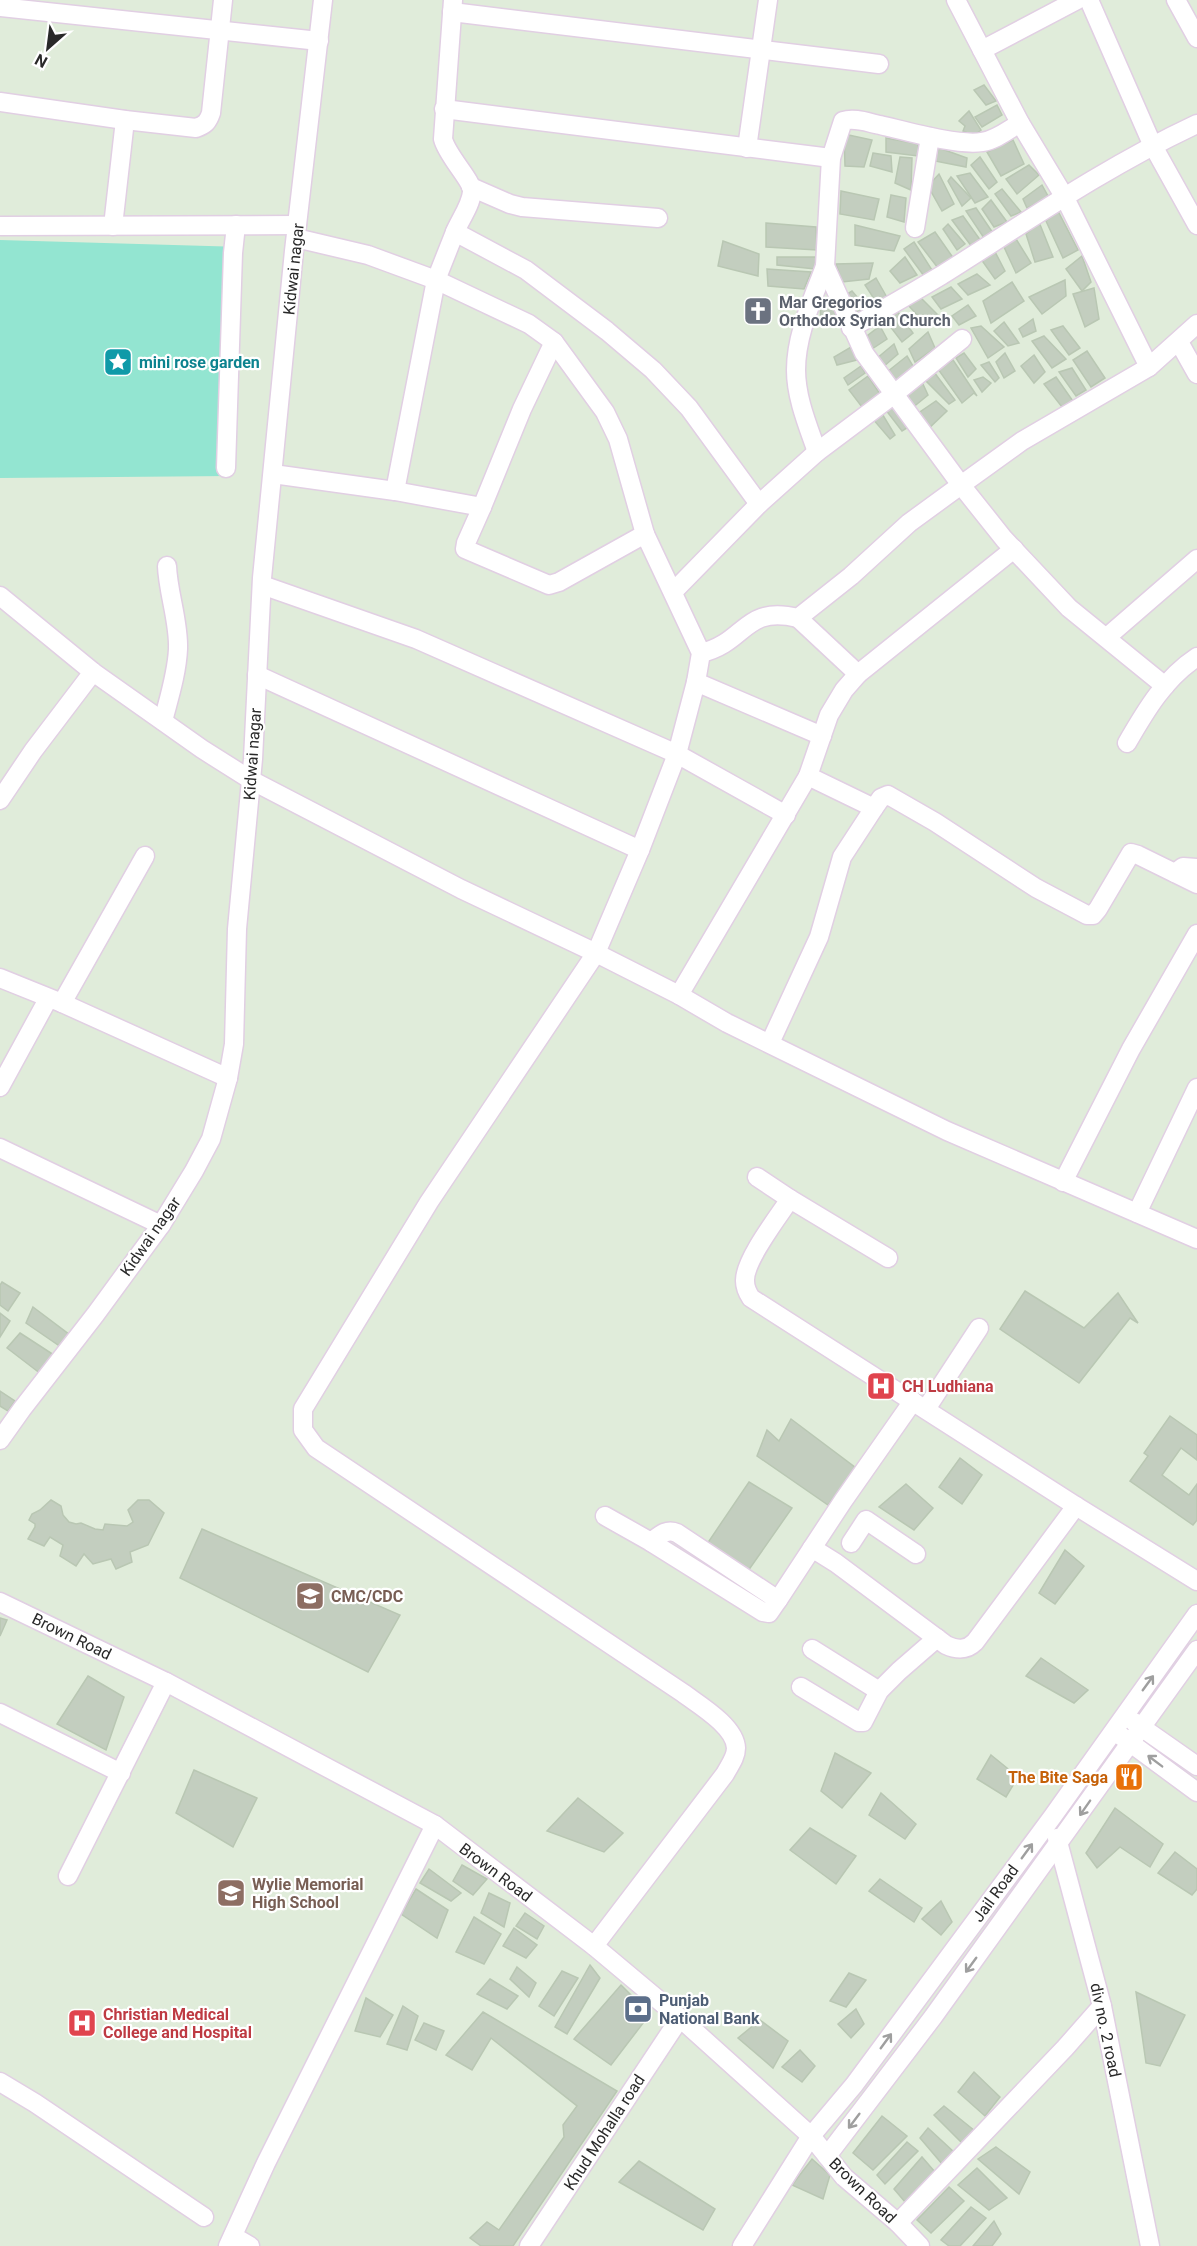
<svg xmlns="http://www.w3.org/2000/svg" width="1197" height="2246" viewBox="0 0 1197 2246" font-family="Roboto,sans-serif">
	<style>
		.green { fill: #93e5d1 }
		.building { fill: #c3cebf; stroke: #b9c7b3; stroke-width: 1.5 }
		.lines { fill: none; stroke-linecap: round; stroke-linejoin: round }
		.minor-casing { stroke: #e1cfe3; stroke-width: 21 }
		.minor { stroke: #fff; stroke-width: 18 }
		.oneway { stroke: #9f9f9f }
		.labels { text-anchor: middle; stroke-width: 4.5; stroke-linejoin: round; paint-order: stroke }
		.street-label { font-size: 16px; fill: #292929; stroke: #fff }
		.worship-label { font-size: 16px; font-weight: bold; fill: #5b616d; stroke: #fff; text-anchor: start }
		.culture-label { font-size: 16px; font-weight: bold; fill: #0d838f; stroke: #fff; text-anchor: start }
		.health-label { font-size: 16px; font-weight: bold; fill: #be3a42; stroke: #fff; text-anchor: start }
		.education-label { font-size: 16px; font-weight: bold; fill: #785e54; stroke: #fff; text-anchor: start }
		.food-label { font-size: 16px; font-weight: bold; fill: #c56008; stroke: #fff; text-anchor: end }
		.service-label { font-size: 16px; font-weight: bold; fill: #4e5e75; stroke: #fff; text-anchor: start }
	</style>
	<rect width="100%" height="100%" fill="#e0ecda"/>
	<polygon class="green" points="0,240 243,247 231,476 0,478"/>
	<g class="building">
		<polygon points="984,85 996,101 986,105 974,90"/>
		<polygon points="997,105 1002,115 982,127 975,117"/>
		<polygon points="969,111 981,130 974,136 963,131 965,126 959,121"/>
		<polygon points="844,134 872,140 864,167 845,166"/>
		<polygon points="886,138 918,144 918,156 886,152"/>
		<polygon points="1013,140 1024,164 1001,176 987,152"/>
		<polygon points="939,148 967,158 966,167 935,161"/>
		<polygon points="873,153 891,156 892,172 870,166"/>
		<polygon points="900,157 912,158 911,190 895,183"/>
		<polygon points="980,157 997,182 989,189 971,165"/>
		<polygon points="1029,165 1039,175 1017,194 1006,179"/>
		<polygon points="970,173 988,197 975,203 957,176"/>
		<polygon points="939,174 954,204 942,211 928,186"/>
		<polygon points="951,177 971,198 962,206 948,181"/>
		<polygon points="1042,185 1049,198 1027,208 1023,199"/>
		<polygon points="1002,189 1021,212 1011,216 995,194"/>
		<polygon points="841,191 879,199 874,220 840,214"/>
		<polygon points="891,195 906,198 904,222 887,217"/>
		<polygon points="991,200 1007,222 994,227 982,209"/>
		<polygon points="976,208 993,233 984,238 966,211"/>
		<polygon points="1058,211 1078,250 1063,258 1046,221"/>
		<polygon points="963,216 981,241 972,247 952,220"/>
		<polygon points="1039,222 1053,257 1035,262 1026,234"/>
		<polygon points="766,223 816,227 817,250 766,247"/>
		<polygon points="948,224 965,244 957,250 943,229"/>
		<polygon points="855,225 900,236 894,251 855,245"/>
		<polygon points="935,232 954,259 938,268 918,242"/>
		<polygon points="1016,239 1031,263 1016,273 1004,247"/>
		<polygon points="723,241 759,254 758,276 718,266"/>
		<polygon points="914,242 932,270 924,276 904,249"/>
		<polygon points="993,248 1005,271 995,279 981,259"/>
		<polygon points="1082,256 1091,282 1082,291 1066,269"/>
		<polygon points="777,257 816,257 815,269 777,265"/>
		<polygon points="905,257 917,275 900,283 890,271"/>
		<polygon points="873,263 869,279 842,282 836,264"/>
		<polygon points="767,269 811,272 804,289 768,286"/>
		<polygon points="977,274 990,285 968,295 958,284"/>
		<polygon points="876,278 889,301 880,308 865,285"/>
		<polygon points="1065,280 1066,296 1042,314 1029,297"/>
		<polygon points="1012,282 1024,301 991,323 983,301"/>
		<polygon points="951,287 962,299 941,309 932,297"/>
		<polygon points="1094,288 1099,319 1085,327 1073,294"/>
		<polygon points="852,291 869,311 855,318 844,296"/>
		<polygon points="920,297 942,319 928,327 908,305"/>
		<polygon points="831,299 839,320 821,325 820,301"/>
		<polygon points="968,305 976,316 959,325 952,316"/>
		<polygon points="898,312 913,333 902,342 883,317"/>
		<polygon points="1033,319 1036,331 1023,337 1019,329"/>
		<polygon points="1004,322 1019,343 1008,346 994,331"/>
		<polygon points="880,326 887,339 869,351 863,339"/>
		<polygon points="981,326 1004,347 988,358 971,328"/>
		<polygon points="1063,326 1080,348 1069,355 1051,330"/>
		<polygon points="928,332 935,348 915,362 909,349"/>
		<polygon points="1044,336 1066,359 1052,368 1032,341"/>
		<polygon points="894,344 898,354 883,367 876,359"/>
		<polygon points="851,347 857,360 837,365 834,357"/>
		<polygon points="1087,351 1105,378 1091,387 1073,360"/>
		<polygon points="964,353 976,369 968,377 956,358"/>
		<polygon points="1005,353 1015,371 1004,378 996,362"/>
		<polygon points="1034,355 1045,372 1034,383 1021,366"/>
		<polygon points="907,356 913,366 896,382 887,372"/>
		<polygon points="953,360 977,396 974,393 962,403 938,369"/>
		<polygon points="989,362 999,378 995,382 981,365"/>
		<polygon points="861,366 865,373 848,385 844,378"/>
		<polygon points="1072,368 1086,390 1076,396 1059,372"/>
		<polygon points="934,372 955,400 949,404 925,380"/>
		<polygon points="868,376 880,394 862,407 849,390"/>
		<polygon points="983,377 991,383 982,392 974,380"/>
		<polygon points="1056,377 1075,404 1062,407 1044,384"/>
		<polygon points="922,382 928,395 911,409 902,395"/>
		<polygon points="936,401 947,411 928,429 917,414"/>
		<polygon points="892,404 910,426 902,431 885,409"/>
		<polygon points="881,412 895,435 890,439 872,418"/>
		<polygon points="2,1282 20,1293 8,1311 0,1305 0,1285"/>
		<polygon points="1025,1291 1084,1328 1118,1293 1138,1323 1130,1318 1079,1383 1000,1329"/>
		<polygon points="33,1307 70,1335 61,1347 26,1323"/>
		<polygon points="0,1313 10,1321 0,1337"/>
		<polygon points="20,1333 54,1355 41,1374 7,1348"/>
		<polygon points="0,1391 15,1401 8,1411 0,1406"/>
		<polygon points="1170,1416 1197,1435 1197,1460 1181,1448 1162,1475 1189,1495 1197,1484 1197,1520 1193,1525 1130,1481 1148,1456 1144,1453"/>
		<polygon points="791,1419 856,1468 828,1505 757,1456 767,1430 779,1441"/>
		<polygon points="960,1458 982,1475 962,1504 939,1487"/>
		<polygon points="749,1482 792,1508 748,1571 707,1544"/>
		<polygon points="906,1484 933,1508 914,1530 879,1507"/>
		<polygon points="51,1500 61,1506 63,1515 69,1522 76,1524 81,1523 95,1529 103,1530 105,1524 127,1526 133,1522 128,1510 138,1500 149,1500 164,1513 148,1545 130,1552 132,1562 116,1569 111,1559 93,1564 84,1554 76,1566 60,1556 63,1545 50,1537 44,1546 28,1539 35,1527 35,1524 29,1520 32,1514 40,1510"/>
		<polygon points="202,1529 400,1615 368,1672 180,1578"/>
		<polygon points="1065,1550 1084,1566 1055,1604 1039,1593"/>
		<polygon points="0,1618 7,1620 0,1636"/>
		<polygon points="1041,1658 1088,1690 1074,1703 1026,1676"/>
		<polygon points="88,1676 124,1697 106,1750 57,1724"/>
		<polygon points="835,1753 871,1773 842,1808 821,1791"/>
		<polygon points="991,1755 1018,1777 1006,1797 977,1779"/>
		<polygon points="194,1770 257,1798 233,1847 176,1813"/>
		<polygon points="881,1793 916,1824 905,1839 869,1815"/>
		<polygon points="578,1798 623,1833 604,1852 547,1831"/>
		<polygon points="1115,1808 1163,1844 1150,1867 1120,1847 1097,1868 1086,1853"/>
		<polygon points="810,1828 856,1856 836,1884 790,1850"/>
		<polygon points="1175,1852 1197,1869 1197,1889 1192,1895 1158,1873"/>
		<polygon points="462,1865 487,1879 473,1895 453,1881"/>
		<polygon points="429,1869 461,1893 451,1901 420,1883"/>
		<polygon points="880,1879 922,1908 914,1922 869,1891"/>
		<polygon points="416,1889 448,1910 437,1938 401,1914"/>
		<polygon points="489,1893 510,1903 504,1927 481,1913"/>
		<polygon points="941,1901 952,1922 941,1935 922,1919"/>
		<polygon points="525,1913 544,1926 537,1939 516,1926"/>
		<polygon points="474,1917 501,1934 484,1964 456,1952"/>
		<polygon points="514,1928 537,1945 526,1958 503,1946"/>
		<polygon points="590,1965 600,1978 567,2034 555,2027"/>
		<polygon points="517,1967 536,1983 529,1997 510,1979"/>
		<polygon points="562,1971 578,1978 554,2016 539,2006"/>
		<polygon points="849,1973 866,1980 846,2007 830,2001"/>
		<polygon points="490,1979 518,1996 507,2009 477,1994"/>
		<polygon points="621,1985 650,2014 611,2065 574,2039"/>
		<polygon points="1136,1992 1185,2015 1160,2066 1146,2063"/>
		<polygon points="366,1998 393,2015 380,2037 355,2031"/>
		<polygon points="403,2006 418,2016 407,2050 387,2044"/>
		<polygon points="856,2009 864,2024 851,2038 838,2024"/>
		<polygon points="483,2012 617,2091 513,2246 481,2246 470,2238 487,2222 499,2230 564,2137 563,2125 577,2106 491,2038 472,2070 446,2055"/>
		<polygon points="760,2020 788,2041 773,2068 738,2038"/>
		<polygon points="424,2023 444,2031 436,2050 415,2040"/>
		<polygon points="800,2050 815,2066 802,2082 782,2067"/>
		<polygon points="974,2072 1000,2097 985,2116 958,2092"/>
		<polygon points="944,2106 975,2131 962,2143 934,2115"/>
		<polygon points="882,2116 907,2136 873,2170 853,2153"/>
		<polygon points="928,2128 954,2152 943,2165 920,2138"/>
		<polygon points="907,2142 918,2151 885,2184 877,2175"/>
		<polygon points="996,2147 1030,2172 1019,2194 978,2159"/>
		<polygon points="922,2157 935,2172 905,2202 894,2189"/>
		<polygon points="812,2159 830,2175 823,2199 792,2185"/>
		<polygon points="639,2161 715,2209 703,2230 619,2182"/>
		<polygon points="977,2168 1007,2198 989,2210 958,2185"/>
		<polygon points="949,2187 964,2201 931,2233 917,2220"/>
		<polygon points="971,2207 986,2218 960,2246 949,2246 941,2240"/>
		<polygon points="994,2221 1001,2234 992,2246 973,2246"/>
	</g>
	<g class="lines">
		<g class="minor-casing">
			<g id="minor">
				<path d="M453 0 443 139C447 156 473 181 472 192 471 205 460 220 455 232L526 270 607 331 653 370 689 408 759 504"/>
				<polyline points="956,0 1020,123 1064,196 1149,367"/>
				<polyline points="1089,0 1152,144 1197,225"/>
				<polyline points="1176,0 1197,38"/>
				<polyline points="0,7 319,41"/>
				<polyline points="452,12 879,64"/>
				<polyline points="982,50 1077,0"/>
				<path d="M0 102 125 120 196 128C205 125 208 122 211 113L223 0"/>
				<polyline points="444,109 831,158"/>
				<path d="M1020 123C1008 130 996 140 982 142 958 146 906 131 880 125 869 123 855 117 843 121L831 158 825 266 864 353 961 485 1004 539 1069 608 1165 686"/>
				<polyline points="747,148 768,0"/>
				<polyline points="471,187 510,204 522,207 658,218"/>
				<polyline points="0,226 297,225"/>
				<polyline points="113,226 125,120"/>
				<polyline points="915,228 930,137"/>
				<path d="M296 238 368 255 436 280 529 324 554 342 605 412 618 439 645 534 701 653 696 682 677 754 640 850 596 953 429 1202 303 1409V1430L316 1448 683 1693C699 1705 735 1726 736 1748 736 1758 729 1766 725 1774L594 1946"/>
				<path d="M851 328C882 310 912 293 942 275 1026 222 1107 166 1197 124"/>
				<polyline points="1179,342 1197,374"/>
				<path d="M817 452C808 426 796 398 796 370 796 334 813 299 825 266"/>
				<polyline points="226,468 233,253 236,225"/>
				<polyline points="273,474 395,491 482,507 522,409 554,342"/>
				<polyline points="395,491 436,280 455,232"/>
				<polyline points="482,507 466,543 465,549 549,585 559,582 645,534"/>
				<polyline points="262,585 416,639 677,754 786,815"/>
				<polyline points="673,592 759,504 817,452 893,395 962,339"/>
				<polyline points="0,596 93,672 202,749 251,780 461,889 596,953 679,995 727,1023 947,1131 1197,1239"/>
				<polyline points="798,618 858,674"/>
				<polyline points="1107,637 1197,559"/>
				<path d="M701 653C747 642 743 605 798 618L851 576 909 523 961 485 1022 441 1149 367 1197 324"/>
				<polyline points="257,675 640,850"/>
				<polyline points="696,682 822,736"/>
				<path d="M163 721C169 698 177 673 178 649 179 621 168 593 167 566"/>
				<path d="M1127 743C1146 710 1165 678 1197 657"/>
				<polyline points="808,776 874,808 881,798 888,795 935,822 1036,888 1087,915 1093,915 1098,909 1131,853 1138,855 1197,884"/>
				<polyline points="0,800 33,751 93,672"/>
				<polyline points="1175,873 1183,867 1197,868"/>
				<polyline points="0,978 62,1003 228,1078"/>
				<polyline points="679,995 808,776 829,715 844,690 858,674 1014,549"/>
				<polyline points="62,1003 145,856"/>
				<polyline points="770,1043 819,937 842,857 874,808"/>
				<polyline points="0,1087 48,999"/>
				<polyline points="0,1148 161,1225"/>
				<polyline points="757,1177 790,1199"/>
				<polyline points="1063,1182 1131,1049 1197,934"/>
				<polyline points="1137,1213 1197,1088"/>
				<path d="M888 1258 790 1199C778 1217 744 1261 745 1281 745 1288 747 1292 751 1298L1076 1506 1197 1581"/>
				<polyline points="926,1409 979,1328"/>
				<polyline points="0,1440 22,1409 95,1315 161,1225 194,1171 211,1139 228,1078 234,1044 237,929 253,759 262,578 294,251 323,0"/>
				<path d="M605 1516 651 1542C659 1536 666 1528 677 1533L778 1600 843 1501 913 1401"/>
				<polyline points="651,1542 763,1612 769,1613 778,1600"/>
				<polyline points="851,1543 866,1520 916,1554"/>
				<path d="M812 1548 836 1563 946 1645C957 1650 966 1651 975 1642L1076 1506"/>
				<polyline points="0,1602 166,1682 435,1825 594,1946 680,2018 811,2136 844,2177 898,2223 920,2246"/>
				<polyline points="812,1649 879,1691"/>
				<polyline points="801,1687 859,1722 863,1722 879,1691 899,1671 937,1638"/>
				<polyline points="0,1713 121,1773"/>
				<polyline points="1134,1722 1197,1766"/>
				<polyline points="1121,1736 1197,1792"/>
				<polyline points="1057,1838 1102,2006 1150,2246"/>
				<polyline points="68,1876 166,1682"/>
				<polyline points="0,2082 35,2103 204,2217"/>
				<polyline points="827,2156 933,2017 1197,1650"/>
				<polyline points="898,2223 1065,2048 1102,2006"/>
				<polyline points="233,2236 250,2246"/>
				<polyline points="228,2246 266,2163 435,1825"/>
				<polyline points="529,2246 680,2018"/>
				<polyline points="742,2246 811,2136 854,2085 1053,1816 1197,1614"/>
			</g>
		</g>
		<use href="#minor" class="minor"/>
	</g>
	<defs><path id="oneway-shaft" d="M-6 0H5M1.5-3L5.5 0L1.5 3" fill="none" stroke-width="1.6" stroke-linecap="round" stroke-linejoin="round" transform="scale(1.5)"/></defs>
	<g class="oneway">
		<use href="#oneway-shaft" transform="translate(1148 1683) rotate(-54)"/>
		<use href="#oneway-shaft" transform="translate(1155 1761) rotate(-143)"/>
		<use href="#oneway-shaft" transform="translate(1085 1808) rotate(125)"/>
		<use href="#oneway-shaft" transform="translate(1027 1851) rotate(-54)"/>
		<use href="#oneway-shaft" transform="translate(971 1965) rotate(126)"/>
		<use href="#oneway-shaft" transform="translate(886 2041) rotate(-54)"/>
		<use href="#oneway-shaft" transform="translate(854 2121) rotate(127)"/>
	</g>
	<defs>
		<g id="church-square" transform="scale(1.5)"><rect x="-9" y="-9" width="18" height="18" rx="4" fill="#6b7280" stroke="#fff"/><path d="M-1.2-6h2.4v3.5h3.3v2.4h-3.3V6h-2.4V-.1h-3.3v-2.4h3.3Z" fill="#fff"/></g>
		<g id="sight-square" transform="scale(1.5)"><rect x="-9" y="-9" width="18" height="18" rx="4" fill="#0f9aa8" stroke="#fff"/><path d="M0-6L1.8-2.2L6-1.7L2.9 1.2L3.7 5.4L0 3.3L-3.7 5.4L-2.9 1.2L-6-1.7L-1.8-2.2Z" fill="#fff"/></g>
		<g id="hospital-square" transform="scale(1.5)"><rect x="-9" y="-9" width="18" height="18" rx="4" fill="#e0444e" stroke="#fff"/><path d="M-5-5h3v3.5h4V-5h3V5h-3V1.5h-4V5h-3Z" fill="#fff"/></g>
		<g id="university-square" transform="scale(1.5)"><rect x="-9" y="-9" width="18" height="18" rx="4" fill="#8d6e63" stroke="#fff"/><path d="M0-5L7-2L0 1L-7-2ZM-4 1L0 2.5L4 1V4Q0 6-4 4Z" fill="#fff"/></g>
		<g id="restaurant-square" transform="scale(1.5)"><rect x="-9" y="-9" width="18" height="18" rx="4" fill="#e8710a" stroke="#fff"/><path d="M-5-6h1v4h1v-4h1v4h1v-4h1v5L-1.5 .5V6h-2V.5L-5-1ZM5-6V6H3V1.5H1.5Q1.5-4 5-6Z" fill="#fff"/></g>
		<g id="school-square" transform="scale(1.5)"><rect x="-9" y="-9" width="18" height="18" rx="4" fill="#8d6e63" stroke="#fff"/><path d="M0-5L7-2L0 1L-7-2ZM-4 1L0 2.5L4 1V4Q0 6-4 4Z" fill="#fff"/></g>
		<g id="bank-square" transform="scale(1.5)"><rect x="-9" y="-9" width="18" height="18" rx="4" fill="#5c6f8a" stroke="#fff"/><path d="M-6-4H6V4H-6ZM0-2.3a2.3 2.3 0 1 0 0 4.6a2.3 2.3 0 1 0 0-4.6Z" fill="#fff"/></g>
	</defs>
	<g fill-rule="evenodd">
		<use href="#church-square" x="758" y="311"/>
		<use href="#sight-square" x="118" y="362"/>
		<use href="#hospital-square" x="881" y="1386"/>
		<use href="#university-square" x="310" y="1596"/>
		<use href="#restaurant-square" x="1129" y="1777"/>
		<use href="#school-square" x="231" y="1893"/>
		<use href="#bank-square" x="638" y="2009"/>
		<use href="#hospital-square" x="82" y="2023"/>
	</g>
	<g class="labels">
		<g class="street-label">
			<text transform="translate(293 269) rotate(-84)" y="6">Kidwai nagar</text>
			<text transform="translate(252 754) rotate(-86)" y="6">Kidwai nagar</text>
			<text transform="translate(150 1236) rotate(-55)" y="6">Kidwai nagar</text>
			<text transform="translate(72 1636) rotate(26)" y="6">Brown Road</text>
			<text transform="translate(496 1872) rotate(37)" y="6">Brown Road</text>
			<text transform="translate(995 1893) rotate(-54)" y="6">Jail Road</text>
			<text transform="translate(1106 2030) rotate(78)" y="6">div no. 2 road</text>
			<text transform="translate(604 2132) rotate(-57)" y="6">Khud Mohalla road</text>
			<text transform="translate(863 2190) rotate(44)" y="6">Brown Road</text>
		</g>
		<g class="worship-label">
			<text x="779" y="308">Mar Gregorios<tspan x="779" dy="18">Orthodox Syrian Church</tspan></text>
		</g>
		<g class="culture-label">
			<text x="139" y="368">mini rose garden</text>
		</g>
		<g class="health-label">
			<text x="902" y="1392">CH Ludhiana</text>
			<text x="103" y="2020">Christian Medical<tspan x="103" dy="18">College and Hospital</tspan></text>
		</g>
		<g class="education-label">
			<text x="331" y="1602">CMC/CDC</text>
			<text x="252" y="1890">Wylie Memorial<tspan x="252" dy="18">High School</tspan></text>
		</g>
		<g class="food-label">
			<text x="1108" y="1783">The Bite Saga</text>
		</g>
		<g class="service-label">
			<text x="659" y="2006">Punjab<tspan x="659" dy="18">National Bank</tspan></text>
		</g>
	</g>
	<g transform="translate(48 48) rotate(208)" stroke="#ffffff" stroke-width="4.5" paint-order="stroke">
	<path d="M0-4.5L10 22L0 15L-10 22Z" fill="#292929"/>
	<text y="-9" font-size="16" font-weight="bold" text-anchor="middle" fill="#292929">N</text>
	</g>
</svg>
